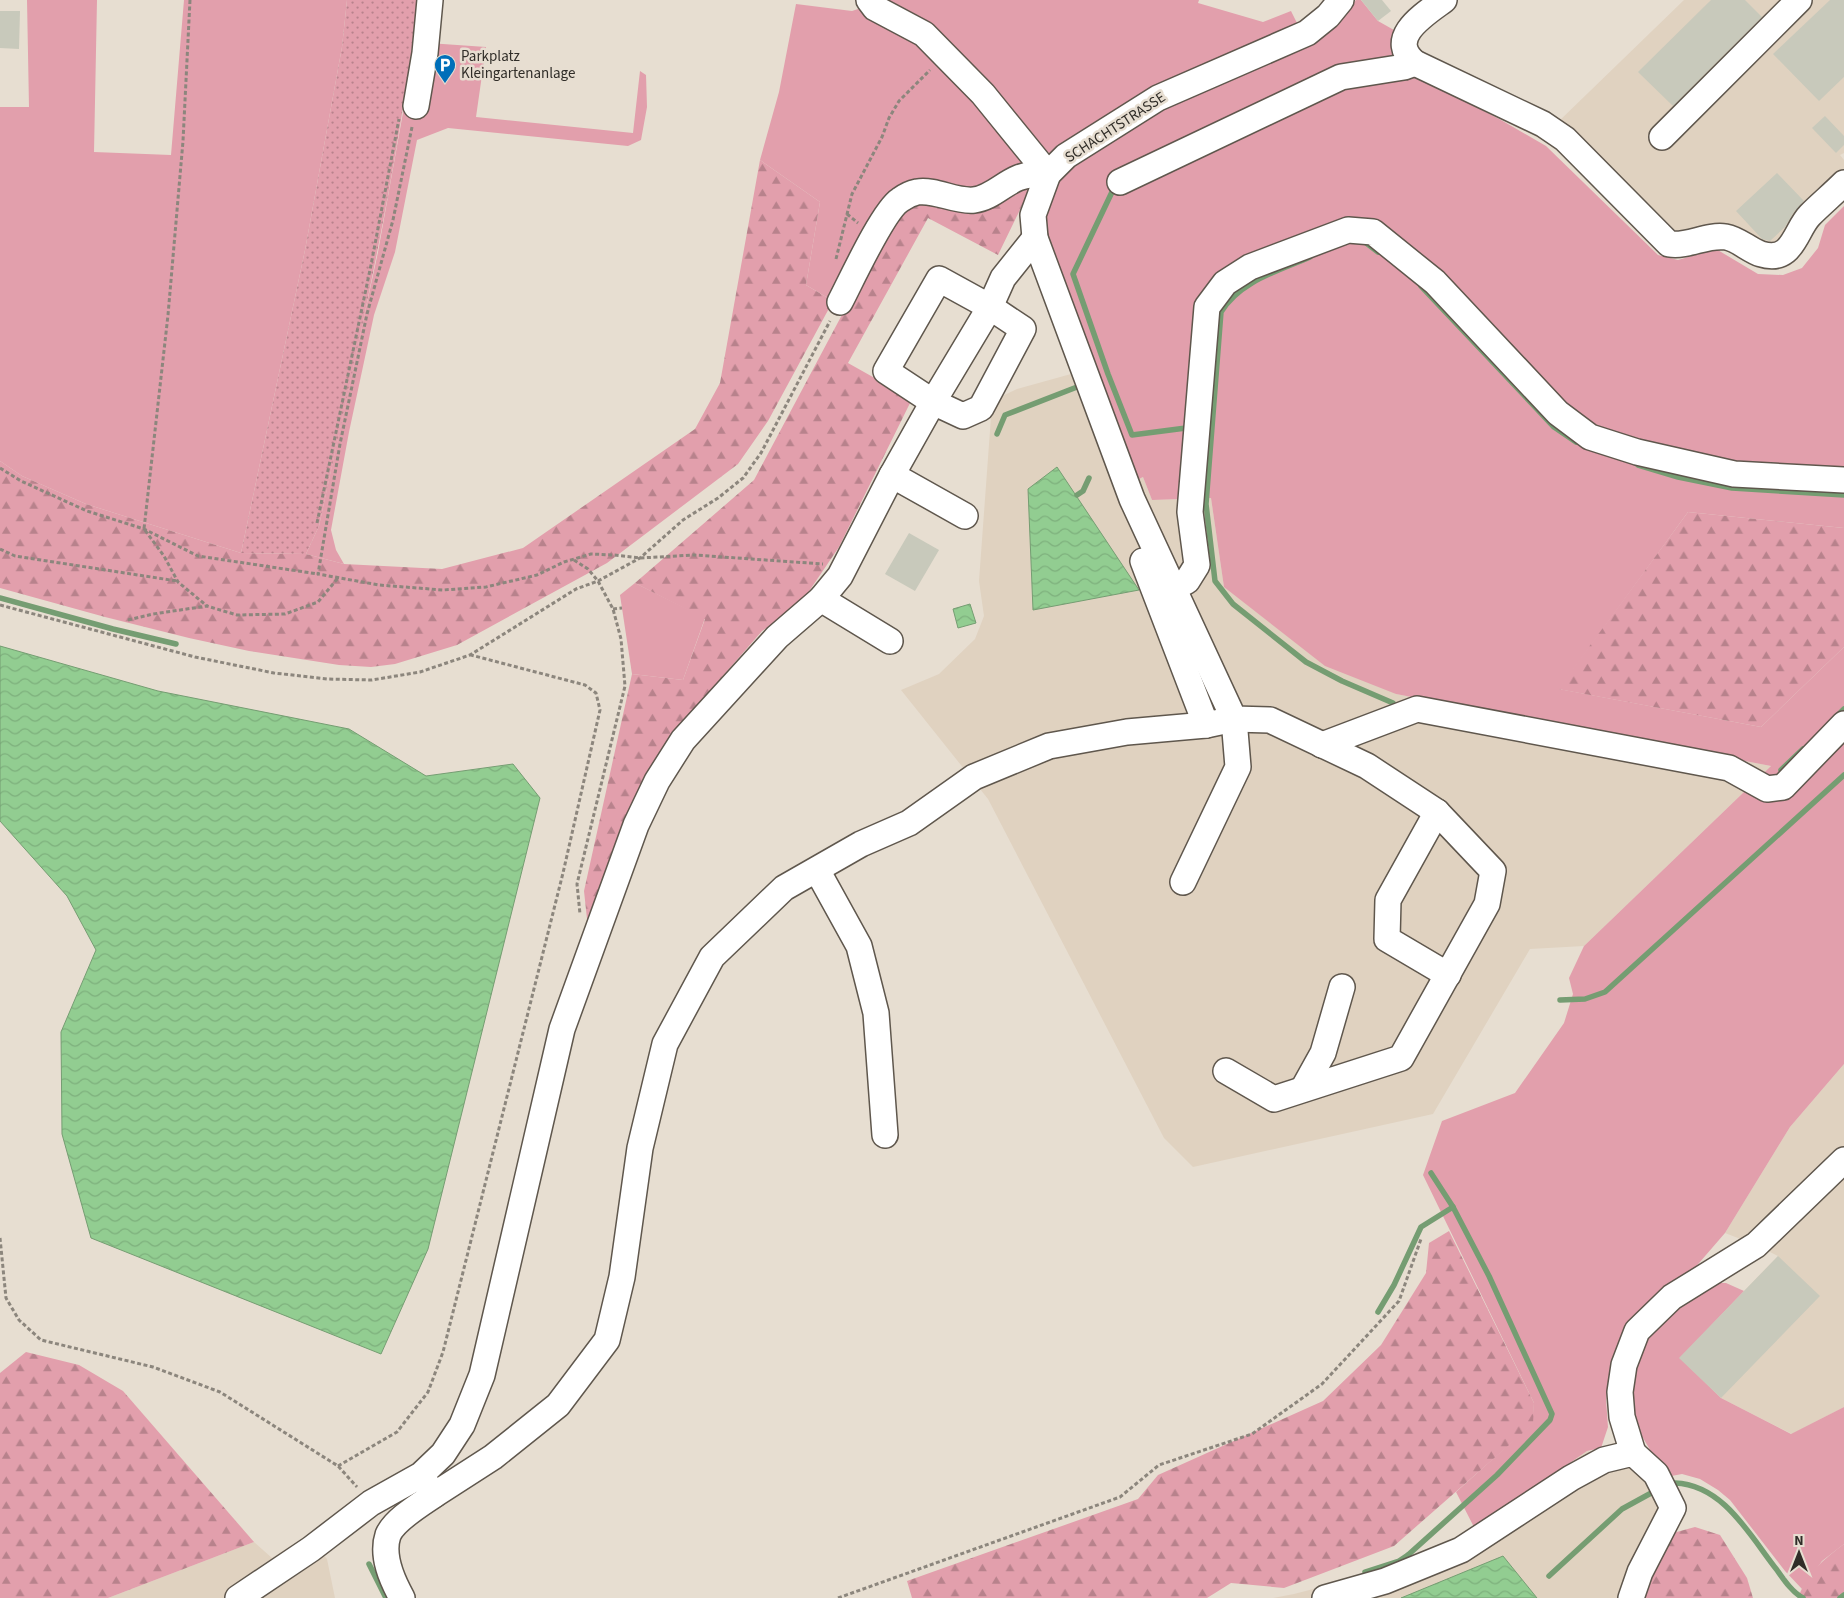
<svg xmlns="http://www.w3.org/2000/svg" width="1844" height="1598" viewBox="0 0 1844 1598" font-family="'Source Sans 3',sans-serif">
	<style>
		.built { fill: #e0d2c0 }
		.green { fill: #e29fac }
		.forest { fill: url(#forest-firs) }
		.garden { fill: url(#garden-dots) }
		.water { fill: url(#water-waves); stroke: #759d72 }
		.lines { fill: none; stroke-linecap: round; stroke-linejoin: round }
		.stream { stroke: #759d72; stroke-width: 5.5 }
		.building { fill: #c8c9bb }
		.minor-casing { stroke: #5f574d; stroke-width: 28 }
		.path { stroke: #8c867d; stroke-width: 3; stroke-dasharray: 4 2.5; stroke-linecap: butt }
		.minor { stroke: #fff; stroke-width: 25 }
		.labels { text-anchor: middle; stroke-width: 5; stroke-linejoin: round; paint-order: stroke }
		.poi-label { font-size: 15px; fill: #302d28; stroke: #e7ded1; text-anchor: start }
		.street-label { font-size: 15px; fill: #302d28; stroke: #e7ded1 }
	</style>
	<defs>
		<pattern id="forest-firs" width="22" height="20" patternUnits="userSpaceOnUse" patternTransform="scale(1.25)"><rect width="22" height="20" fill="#e29fac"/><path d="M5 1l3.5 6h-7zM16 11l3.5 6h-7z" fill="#b8828c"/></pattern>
		<pattern id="garden-dots" width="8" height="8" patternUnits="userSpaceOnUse" patternTransform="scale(1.25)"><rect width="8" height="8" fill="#e29fac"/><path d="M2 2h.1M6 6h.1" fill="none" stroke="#b8828c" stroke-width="1.8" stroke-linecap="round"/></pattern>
		<pattern id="water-waves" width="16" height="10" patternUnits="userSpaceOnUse" patternTransform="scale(1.25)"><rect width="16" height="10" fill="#92cd91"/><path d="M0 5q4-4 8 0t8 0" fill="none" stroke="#7eb07d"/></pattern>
	</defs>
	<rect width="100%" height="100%" fill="#e7ded1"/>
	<g class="built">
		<polygon points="1684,0 1844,0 1844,153 1840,155 1844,160 1844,174 1778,247 1673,240 1557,123"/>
		<polygon points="1071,374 1115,491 1143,477 1152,500 1211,498 1224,587 1396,694 1771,766 1584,946 1530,949 1433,1114 1193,1167 1164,1138 988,799 901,690 939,674 975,639 984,616 979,581 991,417 998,398 1017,389"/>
		<polygon points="1844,1064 1844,1407 1792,1434 1721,1398 1679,1358 1778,1256 1756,1245 1725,1233 1790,1127"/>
		<polygon points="1587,1451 1628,1459 1662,1502 1641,1598 1273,1598 1294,1594 1390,1569 1475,1529"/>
		<polygon points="306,1536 327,1559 335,1598 108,1598 254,1542 272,1558"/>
	</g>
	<g class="green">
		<polygon points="27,0 97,0 94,152 171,155 184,0 347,0 342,47 305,250 241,553 86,504 22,476 0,461 0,107 29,107"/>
		<polygon points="883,0 1199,0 1198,3 1263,22 1291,11 1298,25 1053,154 1041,150"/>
		<polygon points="1356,0 1361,0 1378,21 1401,34 1401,63 1348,85 1419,77 1501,120 1546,146 1658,255 1678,260 1716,249 1758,274 1783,275 1802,268 1818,248 1825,225 1844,206 1844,528 1688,512 1559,689 1761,727 1844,647 1844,1064 1790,1127 1725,1233 1693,1270 1623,1335 1611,1365 1606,1400 1608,1427 1601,1448 1587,1451 1475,1529 1456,1492 1532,1424 1534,1403 1423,1175 1442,1121 1515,1093 1564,1023 1573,994 1569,978 1584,946 1771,766 1396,694 1325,666 1224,587 1211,498 1152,500 1143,477 1135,481 1044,236 1042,219 1052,188 1073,164 1150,112 1342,16"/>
		<polygon points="796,4 852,11 858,9 916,40 944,66 1028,162 1031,187 940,203 833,301 806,285 820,202 760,160 779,92"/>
		<polygon points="414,42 486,47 476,117 633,133 640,71 646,75 647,107 641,140 628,146 448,128 417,140 395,252 374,315 349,432 331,530 336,550 344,564 306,554 319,526 378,252 409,79"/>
		<polygon points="635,583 705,618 683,680 632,674 620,595"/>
		<polygon points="1708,1283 1726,1283 1744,1291 1680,1358 1721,1398 1791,1434 1844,1407 1844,1544 1822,1561 1802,1589 1785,1571 1730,1500 1718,1490 1700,1479 1682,1474 1666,1477 1629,1414 1629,1387 1646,1336 1678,1305"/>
	</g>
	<g class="forest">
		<polygon points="760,160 820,202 806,285 833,301 768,421 738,464 607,563 457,645 395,664 371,667 339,665 249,651 189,638 105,617 0,588 0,461 22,476 86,504 241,553 306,554 344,564 442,569 523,548 695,429 720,383"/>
		<polygon points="1031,187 998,255 928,218 848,363 912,399 839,547 799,606 762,631 675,731 588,928 584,891 632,674 683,680 705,619 635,583 754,480 893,219 904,207"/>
		<polygon points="1688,512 1844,528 1844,647 1761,727 1558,689"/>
		<polygon points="1449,1231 1534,1403 1533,1424 1394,1546 1284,1588 1231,1583 1207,1598 912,1598 907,1581 1138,1499 1158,1475 1323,1401 1381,1345 1426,1273 1429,1243"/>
		<polygon points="26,1352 79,1365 123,1391 254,1542 108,1598 0,1598 0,1373"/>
		<polygon points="1695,1527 1720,1535 1747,1578 1753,1598 1641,1598 1673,1533"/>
		<path d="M1844 1544V1598H1798C1807 1573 1824 1559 1844 1544Z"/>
	</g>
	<path class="garden" d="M347 0H418C397 177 357 351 319 526L306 554 241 553 305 250 342 47Z"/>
	<g class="water">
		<polygon points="1057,467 1139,590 1033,610 1028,489"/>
		<polygon points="970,604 976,623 958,628 953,609"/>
		<polygon points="0,646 158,691 349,729 426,776 513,764 540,798 428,1249 381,1354 91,1238 62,1134 61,1032 96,950 67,896 0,821"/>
		<polygon points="1503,1556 1537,1598 1401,1598"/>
	</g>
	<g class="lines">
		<g class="stream">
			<polyline points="1119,189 1112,192 1073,274 1108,374 1132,435 1186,428"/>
			<polyline points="1361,242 1365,242 1378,252"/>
			<path d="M1310 257C1278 271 1240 281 1221 312L1206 504 1215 581 1233 604 1306 662 1342 681 1393 703"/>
			<polyline points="1421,286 1554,427 1576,442"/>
			<polyline points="997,434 1005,415 1077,387"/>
			<polyline points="1638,465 1678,477 1732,488 1844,495"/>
			<polyline points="1077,495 1083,491 1089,478"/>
			<polyline points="0,598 113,629 176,644"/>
			<polyline points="1836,717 1844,709"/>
			<polyline points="1781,770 1803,749"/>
			<polyline points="1560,1000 1585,999 1605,992 1844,775"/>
			<polyline points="1378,1312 1394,1285 1421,1227 1453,1207"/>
			<path d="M1675 1483C1724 1485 1750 1536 1777 1570 1784 1580 1792 1592 1803 1598"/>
			<polyline points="1411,1561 1408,1555 1497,1475 1550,1420 1552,1414 1489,1276 1453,1207 1431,1173"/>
			<polyline points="369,1564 386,1598"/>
			<polyline points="1365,1572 1399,1561 1408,1555"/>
			<polyline points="1549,1576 1622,1509 1653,1492"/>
			<polyline points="1840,1598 1844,1595"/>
		</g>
	</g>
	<g class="building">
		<polygon points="1361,0 1382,0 1391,11 1378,21"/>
		<polygon points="1711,0 1745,0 1762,17 1673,106 1638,72"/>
		<polygon points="1830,0 1844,0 1844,77 1819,101 1773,54"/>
		<polygon points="0,11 20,11 19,49 0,48"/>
		<polygon points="1825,116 1844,136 1844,145 1836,153 1812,128"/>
		<polygon points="1777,173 1804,201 1794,212 1785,227 1770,241 1762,239 1736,211"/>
		<polygon points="909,533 939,550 915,591 885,574"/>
		<polygon points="1778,1256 1820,1296 1721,1398 1679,1358"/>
	</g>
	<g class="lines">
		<g class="minor-casing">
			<g id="minor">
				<polyline points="869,0 875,8 924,34 983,94 1048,174"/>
				<path d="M1444 0C1425 14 1385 38 1415 63L1543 124 1565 139 1669 244C1689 247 1706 234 1726 237 1738 239 1749 250 1761 254 1793 264 1795 230 1810 215 1821 204 1833 194 1844 183"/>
				<polyline points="416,106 425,53 430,0"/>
				<polyline points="1662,137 1799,0"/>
				<polyline points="1120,182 1341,77 1404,67 1415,63"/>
				<polygon points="939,279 990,307 1023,329 981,408 963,416 933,402 886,371"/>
				<path d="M840 302C851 281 883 211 900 200 904 197 912 193 917 192 936 189 955 202 974 200 991 198 1003 184 1018 178 1028 174 1038 174 1048 174"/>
				<polyline points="892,475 965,516"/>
				<polyline points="1143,561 1206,725"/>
				<polyline points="1173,588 1187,581 1197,565 1190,512 1207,307 1225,283 1250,267 1348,230 1373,232 1435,282 1558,413 1590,437 1637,452 1734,474 1844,480"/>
				<polyline points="821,599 890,641"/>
				<polyline points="1322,745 1417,709 1729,768 1767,789 1783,787 1844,724"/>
				<polyline points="1437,812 1388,900 1387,939 1448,975"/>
				<polyline points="817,870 859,946 876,1013 885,1135"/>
				<polyline points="1226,1071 1274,1099 1401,1058 1487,904 1493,871 1437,812 1367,766 1270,720 1234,719 1132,499 1035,238 1033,215 1048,174 1066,156 1158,98 1307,33 1328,16 1341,0"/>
				<polyline points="1303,1089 1323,1053 1342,987"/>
				<polyline points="1633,1453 1622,1417 1620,1392 1624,1365 1637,1331 1672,1297 1756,1245 1844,1160"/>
				<polyline points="434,1495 493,1457 558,1405 607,1340 622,1277 640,1148 665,1044 712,957 784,888 861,844 909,823 974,777 1049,746 1127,732 1206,725 1234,719 1238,767 1183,882"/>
				<polyline points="238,1598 311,1549 371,1503 421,1475 443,1454 462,1425 482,1375 562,1029 636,825 657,781 683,740 777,637 821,599 840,576 892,475 933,402 990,307 1003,278 1035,238"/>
				<path d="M402 1598C392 1580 381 1556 388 1535 394 1520 421 1504 434 1495L424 1480"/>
				<polyline points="1325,1598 1385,1581 1461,1550 1571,1478 1604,1460 1633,1453 1656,1474 1673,1508 1640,1572 1631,1598"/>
			</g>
		</g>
		<g class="path">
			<polyline points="190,0 183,141 168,315 144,529 164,556 178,582 207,606"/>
			<polyline points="412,127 393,220 367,314 340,444 318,574 379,585 443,590 486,587 537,575 564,562 591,554 614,555 640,558 694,555 823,564"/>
			<polyline points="847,214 858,223"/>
			<polyline points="836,259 852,194 882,137 889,118 899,101 930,70"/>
			<polyline points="0,468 21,481 87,511 144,529 198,556 318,574"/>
			<polyline points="317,523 371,265 399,119"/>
			<polyline points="0,549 15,556 177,581"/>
			<polyline points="574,560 588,569 598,581 613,609 621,639 625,686 577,884 580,914"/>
			<polyline points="0,605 195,657 274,673 327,679 372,680 420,672 470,655 576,589 598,581 640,558 683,520 718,498 743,478 761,453 830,321"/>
			<polyline points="613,609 622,608"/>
			<polyline points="128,620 153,614 207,606 237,615 285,614 318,602 338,578"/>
			<polyline points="0,1238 6,1298 19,1320 41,1340 153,1367 220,1392 338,1466 357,1487"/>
			<polyline points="338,1466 397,1432 428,1392 443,1352 563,873 600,710 596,693 585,685 471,655"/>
			<polyline points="838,1598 1120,1497 1159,1465 1252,1434 1322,1384 1399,1301 1421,1239"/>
		</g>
		<use href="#minor" class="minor"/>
	</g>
	<defs>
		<g id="parking-pin" transform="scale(1.125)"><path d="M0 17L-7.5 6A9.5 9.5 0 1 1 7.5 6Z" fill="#006fb9" stroke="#e7ded1"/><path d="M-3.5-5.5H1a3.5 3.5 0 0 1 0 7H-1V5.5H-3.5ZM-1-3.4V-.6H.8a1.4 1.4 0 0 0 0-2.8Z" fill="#fff"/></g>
	</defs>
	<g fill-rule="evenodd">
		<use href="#parking-pin" x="445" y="65"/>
	</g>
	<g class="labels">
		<g class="poi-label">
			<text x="461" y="61">Parkplatz<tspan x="461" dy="17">Kleingartenanlage</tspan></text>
		</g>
		<g class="street-label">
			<text transform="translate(1115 127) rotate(-33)" y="5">SCHACHTSTRASSE</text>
		</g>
	</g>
	<g transform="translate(1799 1553)" stroke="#e7ded1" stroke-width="4" paint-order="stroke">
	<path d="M0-4L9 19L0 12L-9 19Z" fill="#302d28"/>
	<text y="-8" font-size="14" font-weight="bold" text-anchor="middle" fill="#302d28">N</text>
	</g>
</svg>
